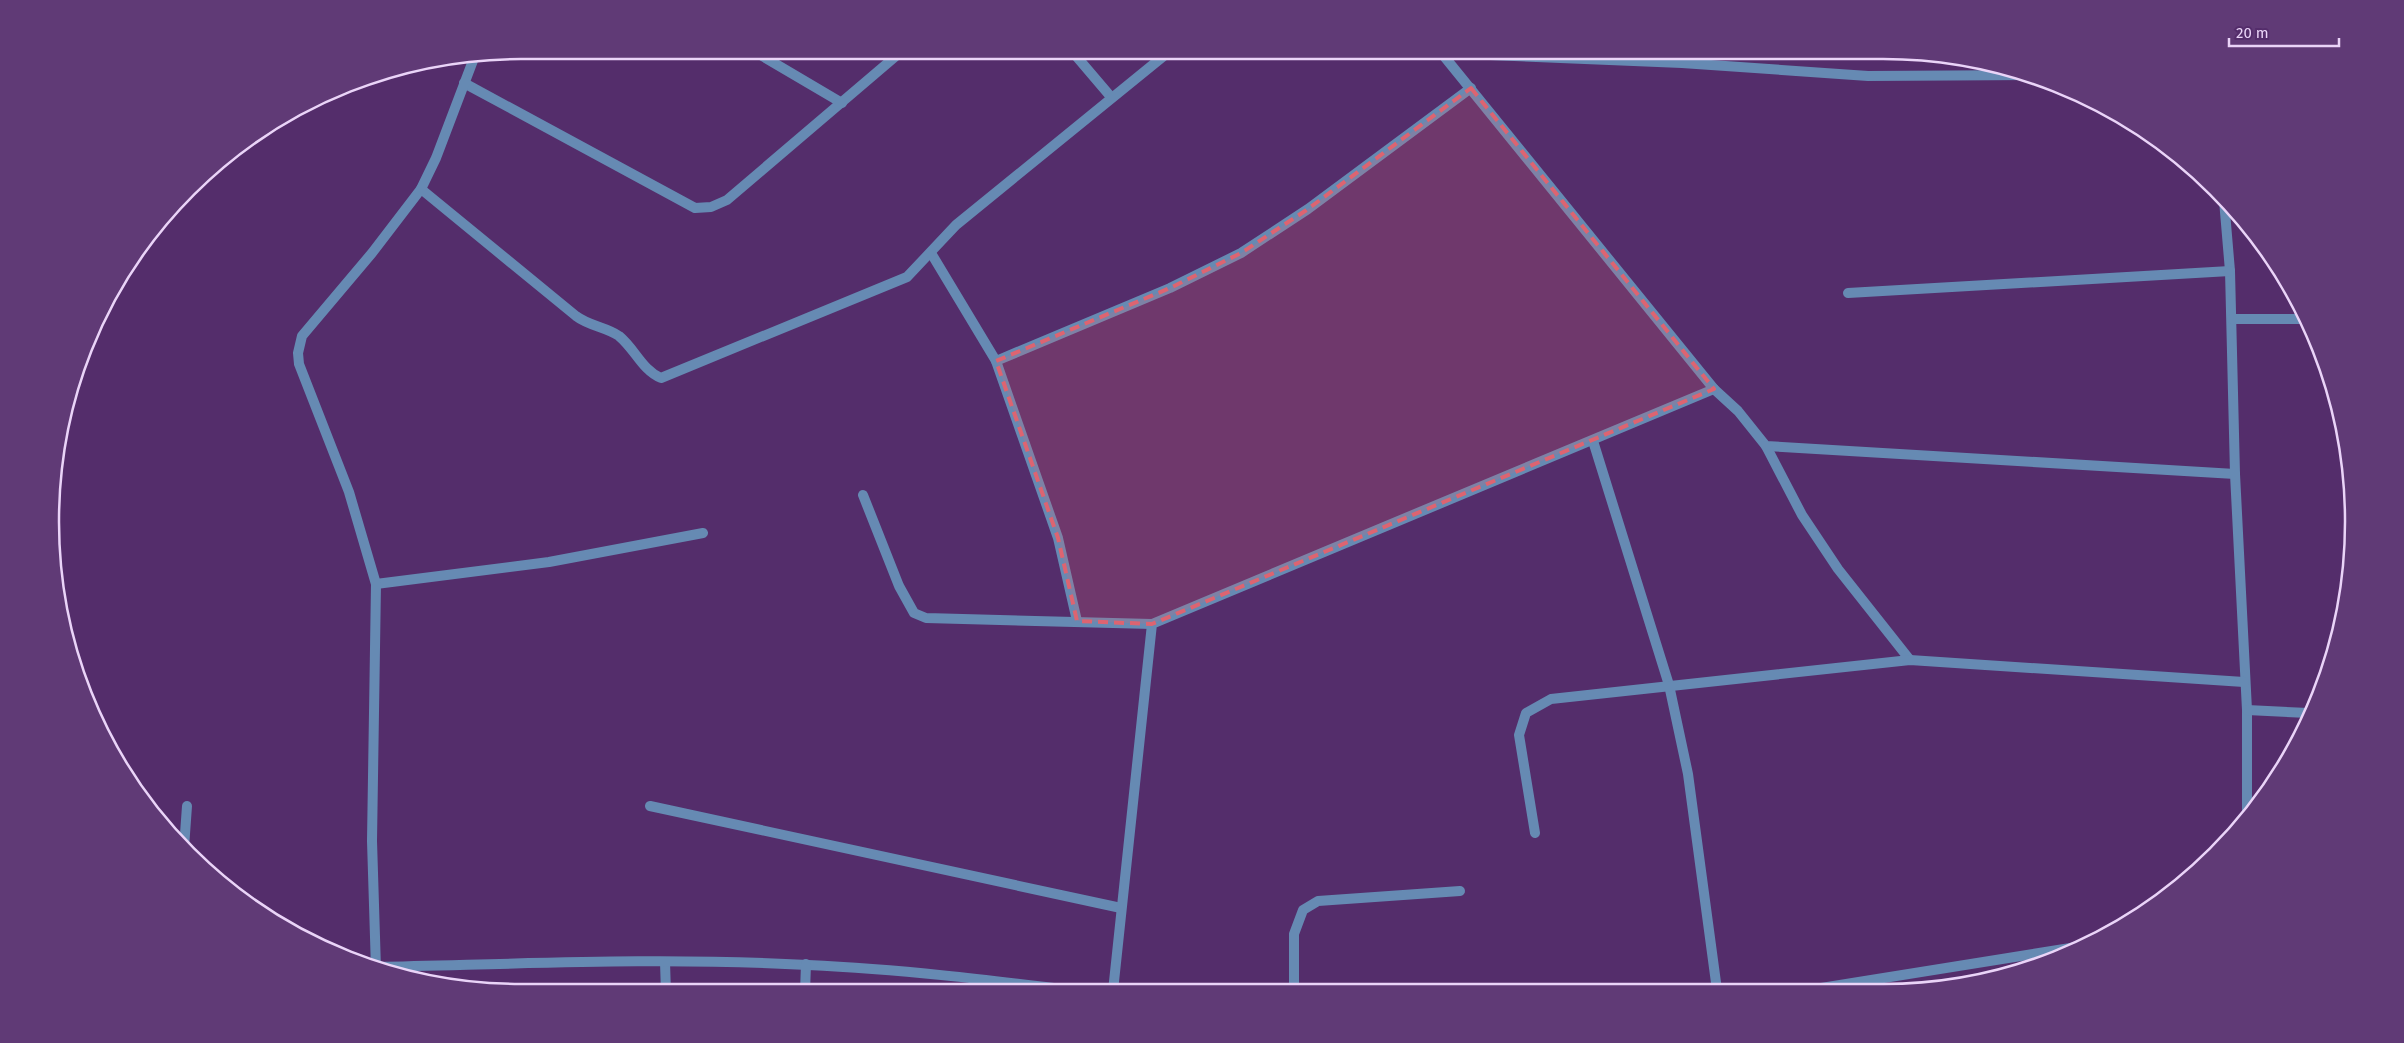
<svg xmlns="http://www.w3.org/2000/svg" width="2404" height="1043" viewBox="0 0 2404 1043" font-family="'Fira Sans',sans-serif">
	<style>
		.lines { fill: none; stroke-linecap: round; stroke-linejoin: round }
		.street { stroke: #668ab3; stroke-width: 10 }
		.marked { fill: #dd6471; fill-opacity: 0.2; stroke: #dd6471; stroke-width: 4; stroke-dasharray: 10 6; stroke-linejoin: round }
		.rim { fill: none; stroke: #ead4f8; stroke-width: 2.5 }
	</style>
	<rect width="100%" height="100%" fill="#542d6b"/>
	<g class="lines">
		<g class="street">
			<polyline points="752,50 842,103"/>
			<polyline points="1071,50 1111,97"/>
			<polyline points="1439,50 1714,389 1738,411 1766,446 2235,474"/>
			<polyline points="1443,53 1682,63 1868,76 2034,75"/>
			<polyline points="464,83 695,208 711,207 727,200 903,50"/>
			<path d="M421 189 576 316C589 326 606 327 619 336 635 349 642 370 661 378L907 277 956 225 1171 50"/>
			<polyline points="2224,200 2230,271 2235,474 2247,710 2247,818"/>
			<polyline points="931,253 996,361 1058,538 1077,621"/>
			<polyline points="1848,293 2230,271"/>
			<polyline points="2232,319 2308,319"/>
			<polyline points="996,361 1170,288 1241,253 1308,209 1471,88"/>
			<polyline points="1593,441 1669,685 1688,774 1717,990"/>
			<polyline points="1766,446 1802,515 1838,569 1910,660"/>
			<polyline points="863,495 899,586 914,613 926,618 1152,624"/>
			<polyline points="376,584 549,562 703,533"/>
			<polyline points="2247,710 2308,713"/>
			<polyline points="650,806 1121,908"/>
			<polyline points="1535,833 1519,735 1526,713 1551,699 1910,660 2244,682"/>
			<polyline points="184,848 187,806"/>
			<polyline points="665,962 666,993"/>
			<path d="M376 967C520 964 664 957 808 965 899 969 989 980 1079 991"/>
			<polyline points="376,969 372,841 376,584 349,492 299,364 298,353 302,336 372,253 421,189 436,158 474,58"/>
			<polyline points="1815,989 2083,946"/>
			<polyline points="1113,991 1152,624 1714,389"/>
			<polyline points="1294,991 1294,934 1303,910 1318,901 1460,891"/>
			<polyline points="805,992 806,964"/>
		</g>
	</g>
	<path class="marked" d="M1471 88 1714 389 1152 624 1077 621 1058 538 996 361 1170 288 1241 253 1308 209Z"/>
	<path d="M0 0H2404V1043H0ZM521 59H1883A462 462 0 0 1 2345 521V522A462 462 0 0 1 1883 984H521A462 462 0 0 1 59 522V521A462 462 0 0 1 521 59Z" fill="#603a76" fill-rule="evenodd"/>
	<path class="rim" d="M521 59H1883A462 462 0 0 1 2345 521V522A462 462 0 0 1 1883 984H521A462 462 0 0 1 59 522V521A462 462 0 0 1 521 59Z"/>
	<path d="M2229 38v8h110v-8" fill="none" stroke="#ead4f8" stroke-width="2.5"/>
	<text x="2236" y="38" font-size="15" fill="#ead4f8" stroke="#542d6b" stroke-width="4" paint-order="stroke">20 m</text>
</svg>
